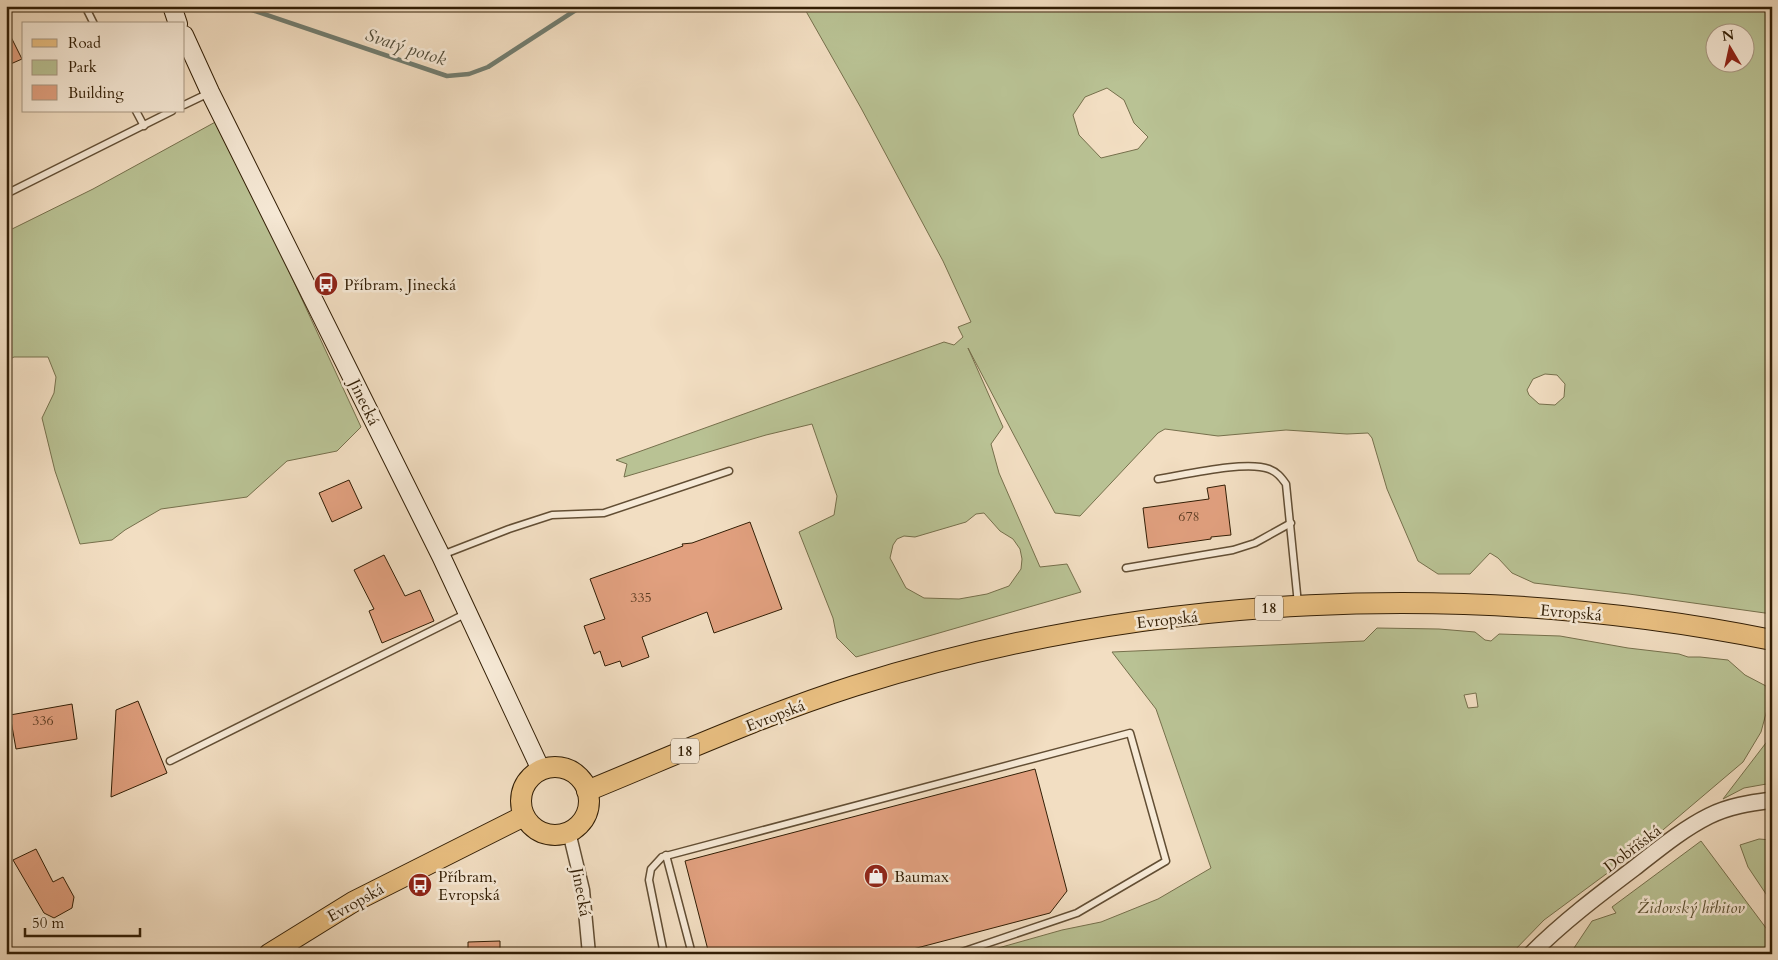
<svg xmlns="http://www.w3.org/2000/svg" width="1778" height="960" viewBox="0 0 1778 960" font-family="Cardo,serif">
	<style>
		.green { fill: #b9c294; stroke: #76704c; fill-rule: evenodd }
		.lines { fill: none; stroke-linecap: round; stroke-linejoin: round }
		.stream { stroke: #727d70; stroke-width: 4.5 }
		.building { fill: #e1a07f; stroke: #321e05 }
		.service-casing { stroke: #624e34; stroke-width: 9 }
		.minor-casing { stroke: #624e34; stroke-width: 15 }
		.tertiary-casing { stroke: #624e34; stroke-width: 18 }
		.secondary-casing { stroke: #321e05; stroke-width: 20 }
		.primary-casing { stroke: #321e05; stroke-width: 22 }
		.service { stroke: #f7ead7; stroke-width: 6 }
		.minor { stroke: #f7ead7; stroke-width: 12 }
		.tertiary { stroke: #f7ead7; stroke-width: 15 }
		.secondary { stroke: #f7ead7; stroke-width: 18 }
		.primary { stroke: #e9bf81; stroke-width: 20 }
		.labels { text-anchor: middle; stroke-width: 5; stroke-linejoin: round; paint-order: stroke }
		.number-label { font-size: 14px; fill: #5e3e24 }
		.shield { fill: #f7ead7; stroke: #6d5b44; stroke-width: 1 }
		.shield-label { font-size: 15px; font-weight: bold; fill: #321e05 }
		.poi-label { font-size: 16px; fill: #321e05; stroke: #f7ead7; text-anchor: start }
		.street-label { font-size: 16px; fill: #321e05; stroke: #f7ead7 }
		.park-label { font-size: 16px; font-style: italic; fill: #5a4f30; stroke: #f7ead7 }
		.water-label { font-size: 18px; font-style: italic; fill: #524d3a; stroke: #f7ead7 }
	</style>
	<rect width="100%" height="100%" fill="#f2dec2"/>
	<filter id="stains"><feTurbulence type="fractalNoise" baseFrequency=".004" numOctaves="4"/><feColorMatrix values="0 0 0 0 .2 0 0 0 0 .09 0 0 0 0 .02 0 0 0 .5 -.17"/></filter>
	<radialGradient id="worn" r=".72"><stop offset=".6" stop-color="#630" stop-opacity="0"/><stop offset="1" stop-color="#630" stop-opacity=".3"/></radialGradient>
	<g class="green">
		<path d="M803 6H1772V614L1629 594 1534 583 1512 573 1498 558 1490 553 1470 574H1438L1418 561 1387 489 1372 438 1368 433 1347 434 1286 430 1218 436 1165 429 1158 433 1080 516 1055 513 968 348 1003 427 991 444 999 473 1040 567 1067 564 1081 592 856 657 837 638 833 618 799 532 834 515 837 496 812 424 766 435 624 477 627 464 616 460 944 342 954 345 963 337 958 327 971 322 943 261 861 108ZM1746 32V62H1716V32ZM1107 88 1124 100 1134 123 1148 137 1138 149 1101 158 1079 135 1073 115 1085 97ZM1545 374 1557 375 1565 384 1564 397 1555 405 1539 404 1529 395 1527 390 1533 379ZM984 513 1000 531 1013 539 1020 549 1022 559 1021 569 1009 586 987 594 959 599 924 598 906 588 890 558 893 545 897 539 904 536 915 537 966 522 976 514Z"/>
		<polygon points="219,120 361,427 337,451 287,461 247,497 161,509 125,530 112,540 80,544 55,471 42,418 54,393 56,377 48,357 14,357 6,361 6,232 93,189"/>
		<path d="M1377 628 1439 629 1475 632 1485 640 1491 641 1499 634 1560 636 1628 648 1679 654 1688 657H1700L1728 660 1745 675 1766 686 1768 706 1761 732 1743 762 1644 846 1544 920 1511 954H977L1062 930 1101 922 1158 899 1211 868 1156 709 1112 652 1364 641ZM1476 693 1478 707 1468 708 1464 695Z"/>
		<polygon points="1772,735 1772,783 1744,788 1723,799"/>
		<polygon points="1759,839 1772,840 1772,903 1748,867 1740,845"/>
		<polygon points="1701,841 1772,936 1772,954 1570,954 1592,921 1616,913 1612,907"/>
	</g>
	<g class="lines">
		<polyline class="stream" points="240,6 447,76 469,74 488,67 582,6"/>
	</g>
	<g class="building">
		<polygon points="6,27 22,59 6,66"/>
		<polygon points="349,480 362,508 332,522 319,493"/>
		<polygon points="1225,485 1231,535 1211,537 1211,539 1148,548 1143,508 1209,499 1207,488"/>
		<polygon points="750,522 782,609 714,633 707,612 642,637 649,657 622,667 620,661 605,666 600,651 594,654 584,626 605,619 590,579 683,546 682,544 692,543"/>
		<polygon points="384,555 405,596 420,590 434,621 382,643 369,611 374,609 354,570"/>
		<polygon points="138,701 167,773 111,797 116,710"/>
		<polygon points="72,704 77,739 16,749 10,715"/>
		<polygon points="1035,769 1067,891 1050,913 894,954 709,954 685,861"/>
		<polygon points="36,849 53,882 63,877 74,897 72,908 54,918 44,913 13,860"/>
		<polygon points="500,941 500,954 468,954 468,942"/>
	</g>
	<g class="lines">
		<g class="service-casing">
			<g id="service">
				<polyline points="85,6 94,24"/>
				<polyline points="184,105 209,93"/>
				<polyline points="136,111 144,126"/>
				<polyline points="6,194 172,111"/>
				<path d="M1158 479C1184 475 1246 460 1269 469 1277 472 1281 477 1286 484L1298 604"/>
				<polyline points="442,555 509,529 552,515 604,513 729,471"/>
				<polyline points="1126,568 1233,550 1255,543 1291,523"/>
				<polyline points="170,761 467,613"/>
				<polyline points="666,855 692,954"/>
				<polyline points="664,954 649,880 651,869 662,857 1130,733 1166,861 1077,913 956,954"/>
			</g>
		</g>
		<g class="minor-casing">
			<polyline id="minor" points="569,832 583,890 589,954"/>
		</g>
		<g class="tertiary-casing">
			<path id="tertiary" d="M1531 954C1564 921 1600 894 1637 866 1660 848 1683 829 1709 816 1729 806 1750 803 1772 800"/>
		</g>
		<g class="secondary-casing">
			<g id="secondary">
				<polyline points="172,6 178,24"/>
				<polyline points="184,35 210,92 441,556 541,770"/>
			</g>
		</g>
		<g class="primary-casing">
			<g id="primary">
				<circle cx="555" cy="801" r="34"/>
				<path d="M587 791C675 755 763 715 854 686 1149 593 1469 579 1772 640"/>
				<polyline points="269,954 353,902 524,816"/>
			</g>
		</g>
		<use href="#service" class="service"/>
		<use href="#minor" class="minor"/>
		<use href="#tertiary" class="tertiary"/>
		<use href="#secondary" class="secondary"/>
		<use href="#primary" class="primary"/>
	</g>
	<defs>
		<g id="bus-disc" transform="scale(1.25)"><circle r="9.5" fill="#8f2418" stroke="#f7ead7"/><path d="M-5-6H5V4H4V6H2V4H-2V6H-4V4H-5ZM-3.5-4V0h7V-4ZM-3.5 1.2v1.5H-2V1.2ZM2 1.2v1.5H3.5V1.2Z" fill="#fff"/></g>
		<g id="shop-disc" transform="scale(1.25)"><circle r="9.5" fill="#8f2418" stroke="#f7ead7"/><path d="M-5-2.5h2.3a2.7 3.5 0 0 1 5.4 0H5L5.5 6h-11ZM-1.5-2.5h3a1.5 2.3 0 0 0-3 0Z" fill="#fff"/></g>
	</defs>
	<g fill-rule="evenodd">
		<use href="#bus-disc" x="326" y="284"/>
		<use href="#shop-disc" x="876" y="876"/>
		<use href="#bus-disc" x="420" y="885"/>
	</g>
	<g class="labels">
		<g class="number-label">
			<text x="1189" y="521">678</text>
			<text x="641" y="602">335</text>
			<text x="43" y="725">336</text>
		</g>
		<g class="shield">
			<rect x="1255" y="595.5" width="28" height="25" rx="4"/>
			<rect x="671" y="738.5" width="28" height="25" rx="4"/>
		</g>
		<g class="shield-label">
			<text x="1269" y="613">18</text>
			<text x="685" y="756">18</text>
		</g>
		<g class="poi-label">
			<text x="344" y="290">Příbram, Jinecká</text>
			<text x="438" y="882">Příbram,<tspan x="438" dy="18">Evropská</tspan></text>
			<text x="894" y="882">Baumax</text>
		</g>
		<g class="street-label">
			<text transform="translate(365 402) rotate(64)" y="6">Jinecká</text>
			<text transform="translate(1571 612) rotate(5)" y="6">Evropská</text>
			<text transform="translate(1167 619) rotate(-6)" y="6">Evropská</text>
			<text transform="translate(775 715) rotate(-21)" y="6">Evropská</text>
			<text transform="translate(1632 848) rotate(-37)" y="6">Dobříšská</text>
			<text transform="translate(582 892) rotate(80)" y="6">Jinecká</text>
			<text transform="translate(355 902) rotate(-29)" y="6">Evropská</text>
		</g>
		<g class="park-label">
			<text x="1691" y="913">Židovský hřbitov</text>
		</g>
		<g class="water-label">
			<text transform="translate(406 47) rotate(18)" y="6">Svatý potok</text>
		</g>
	</g>
	<rect width="1778" height="960" fill="none" stroke="#f2dec2" stroke-width="25"/>
	<rect x="8" y="8" width="1763" height="945" fill="none" stroke="#321e05" stroke-width="2.5"/>
	<rect x="12" y="12" width="1753" height="935" fill="none" stroke="#321e05"/>
	<rect x="22" y="22" width="162" height="90" fill="#f7ead7" stroke="#a89883"/>
	<rect x="32" y="39" width="25" height="8" fill="#e9bf81" stroke="#a89883"/>
	<text x="68" y="48" font-size="15" fill="#321e05">Road</text>
	<rect x="32" y="60" width="25" height="15" fill="#b9c294" stroke="#a89883"/>
	<text x="68" y="72" font-size="15" fill="#321e05">Park</text>
	<rect x="32" y="85" width="25" height="15" fill="#e1a07f" stroke="#a89883"/>
	<text x="68" y="98" font-size="15" fill="#321e05">Building</text>
	<g transform="translate(1730 48) rotate(351)"><circle r="24" fill="#f7ead7" stroke="#a89883"/>
	<path d="M0-4L9 19L0 12L-9 19Z" fill="#8f2418"/>
	<text y="-8" font-size="14" font-weight="bold" text-anchor="middle" fill="#321e05">N</text>
	</g>
	<path d="M25 928v8h115v-8" fill="none" stroke="#321e05" stroke-width="2.5"/>
	<text x="32" y="928" font-size="15" fill="#321e05" stroke="#f7ead7" stroke-width="4" paint-order="stroke">50 m</text>
	<rect width="100%" height="100%" filter="url(#stains)"/>
	<rect width="100%" height="100%" fill="url(#worn)"/>
</svg>
